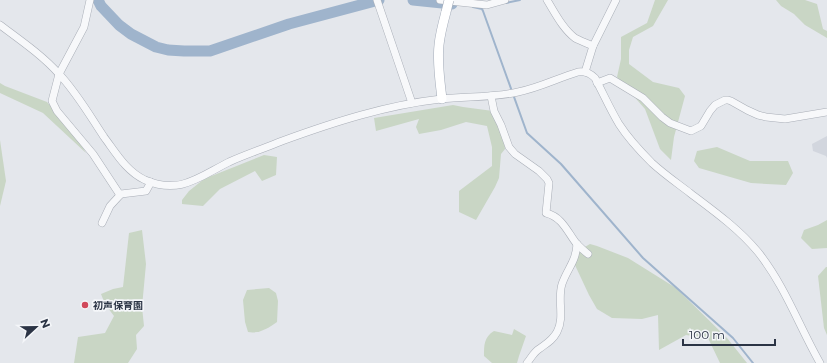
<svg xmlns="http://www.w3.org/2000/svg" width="827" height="363" viewBox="0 0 827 363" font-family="Montserrat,'Noto Sans JP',sans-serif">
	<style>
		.built { fill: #d2d6de }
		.green { fill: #c9d6c5 }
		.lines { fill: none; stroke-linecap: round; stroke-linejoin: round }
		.stream { stroke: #9fb4cc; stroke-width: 2 }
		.river { stroke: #9fb4cc; stroke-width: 11 }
		.minor-casing { stroke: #a9aeb7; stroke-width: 8 }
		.major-casing { stroke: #a3abb8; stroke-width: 10 }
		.minor { stroke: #f7f8fa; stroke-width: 7 }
		.major { stroke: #fff; stroke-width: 9 }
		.major-bridge-casing { stroke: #a3abb8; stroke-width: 10; stroke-linecap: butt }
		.major-bridge { stroke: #fff; stroke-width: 9 }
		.poi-dot { fill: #d1495b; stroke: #f4f6f9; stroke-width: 1.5 }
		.labels { text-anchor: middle; stroke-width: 3.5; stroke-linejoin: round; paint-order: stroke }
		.poi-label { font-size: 10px; font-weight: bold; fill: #2b3445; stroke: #f4f6f9; text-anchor: start }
	</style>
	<rect width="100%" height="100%" fill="#e4e7ec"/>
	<polygon class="built" points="827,136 827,158 826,156 813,151 812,144"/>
	<g class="green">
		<polygon points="655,0 668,0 653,26 633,37 629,50 629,64 653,82 679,88 685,96 674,137 671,160 660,149 645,109 617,77 621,59 621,37 647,23"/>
		<polygon points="776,0 805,0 817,4 823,29 827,31 827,38 805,25 794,14 781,6"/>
		<polygon points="0,83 5,86 47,102 71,129 86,153 43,113 0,93"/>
		<polygon points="453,105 463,107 493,111 504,136 505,149 501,154 499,178 495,187 476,220 459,212 459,191 492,166 492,147 487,126 466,122 441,130 419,134 416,127 419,119 376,131 374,118"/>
		<polygon points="0,140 6,181 0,206"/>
		<polygon points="717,147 750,161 788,161 793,173 786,185 751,183 699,168 694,161 697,151"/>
		<polygon points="264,155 277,157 276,175 262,181 255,171 220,189 203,206 182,204 182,200 189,191 204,179"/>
		<polygon points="827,220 827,248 812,249 801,238 804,230 818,225"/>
		<polygon points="142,230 146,264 142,307 144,326 136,335 137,349 128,363 74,363 78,337 105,333 114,316 105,304 101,294 113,289 123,287 129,233"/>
		<path d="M590 244 597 246 628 258 676 288 727 338 747 363H720L708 338 686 335 659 350 658 315 642 319 612 318 597 309 589 295 574 263C579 251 578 251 590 244Z"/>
		<polygon points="826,267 827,267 827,335 824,328 818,276"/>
		<path d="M269 288 276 293 278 301 277 322C269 328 259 334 248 332L245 322 243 300 247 290Z"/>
		<path d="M514 329 526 336 519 356 517 363H492L484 356C484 345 484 337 494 331L512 335Z"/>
	</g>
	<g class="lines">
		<g class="stream">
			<polyline points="506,3 520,0"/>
			<polyline points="473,7 482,9 483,11 527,133 561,164 643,258 733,338 753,363"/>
		</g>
		<g class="river">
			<polyline points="98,0 101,6 119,25 131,34 156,47 168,50 184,51 210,51 289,24 379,0"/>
			<polyline points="413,0 452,4"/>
		</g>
		<g class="minor-casing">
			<g id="minor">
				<polyline points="90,0 84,27 59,74 52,101 57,111 93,154 120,195"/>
				<polyline points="377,0 412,103"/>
				<polyline points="440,0 487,5 505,0"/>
				<path d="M547 0C555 13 563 29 575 38 580 41 587 43 593 46"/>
				<path d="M0 25C20 40 42 55 59 74 77 93 90 116 104 137 116 153 126 171 145 180 180 195 199 177 229 162 247 154 265 148 282 141 334 122 387 105 441 99 466 96 493 98 518 92 539 88 558 78 578 72 585 71 590 73 595 78 603 93 610 109 619 124 628 138 640 151 652 163 664 174 677 183 690 193 714 211 739 229 758 252 785 286 799 326 820 363"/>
				<polyline points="585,72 593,46 616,0"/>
				<polyline points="597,83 610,78 643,98 662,117 670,123 691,131 701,126 710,111 715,105 725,100 728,100 731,101 747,110 758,115 766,117 785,119 827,112"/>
				<path d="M491 96 494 111 501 125 509 147 515 154 539 171 547 179 549 183 546 213C562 217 567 231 576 243 580 247 584 251 588 254"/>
				<polyline points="102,223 110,206 121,194 146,191 151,182"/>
				<path d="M527 363C531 358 534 352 539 349 547 343 552 341 557 332 565 317 557 300 562 284 567 269 576 262 577 244"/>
			</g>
		</g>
		<g class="major-casing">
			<path id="major" d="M442 99C440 81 437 63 439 45 440 34 443 23 446 12"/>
		</g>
		<use href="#minor" class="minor"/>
		<use href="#major" class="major"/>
		<g class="major-bridge-casing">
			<polyline id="major-bridge" points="446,12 449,0"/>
		</g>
		<use href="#major-bridge" class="major-bridge"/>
	</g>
	<circle class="poi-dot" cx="85" cy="305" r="4"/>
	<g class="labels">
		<g class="poi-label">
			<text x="93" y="309">初声保育園</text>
		</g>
	</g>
	<g transform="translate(36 327) rotate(68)" stroke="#f4f6f9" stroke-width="3" paint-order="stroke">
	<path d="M0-3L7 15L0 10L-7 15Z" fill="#2b3445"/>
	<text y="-6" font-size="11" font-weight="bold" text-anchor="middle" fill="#2b3445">N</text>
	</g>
	<path d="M683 339v6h92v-6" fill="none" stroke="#2b3445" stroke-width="2"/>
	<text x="689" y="339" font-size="12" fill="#2b3445" stroke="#f4f6f9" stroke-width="3" paint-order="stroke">100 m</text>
</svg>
